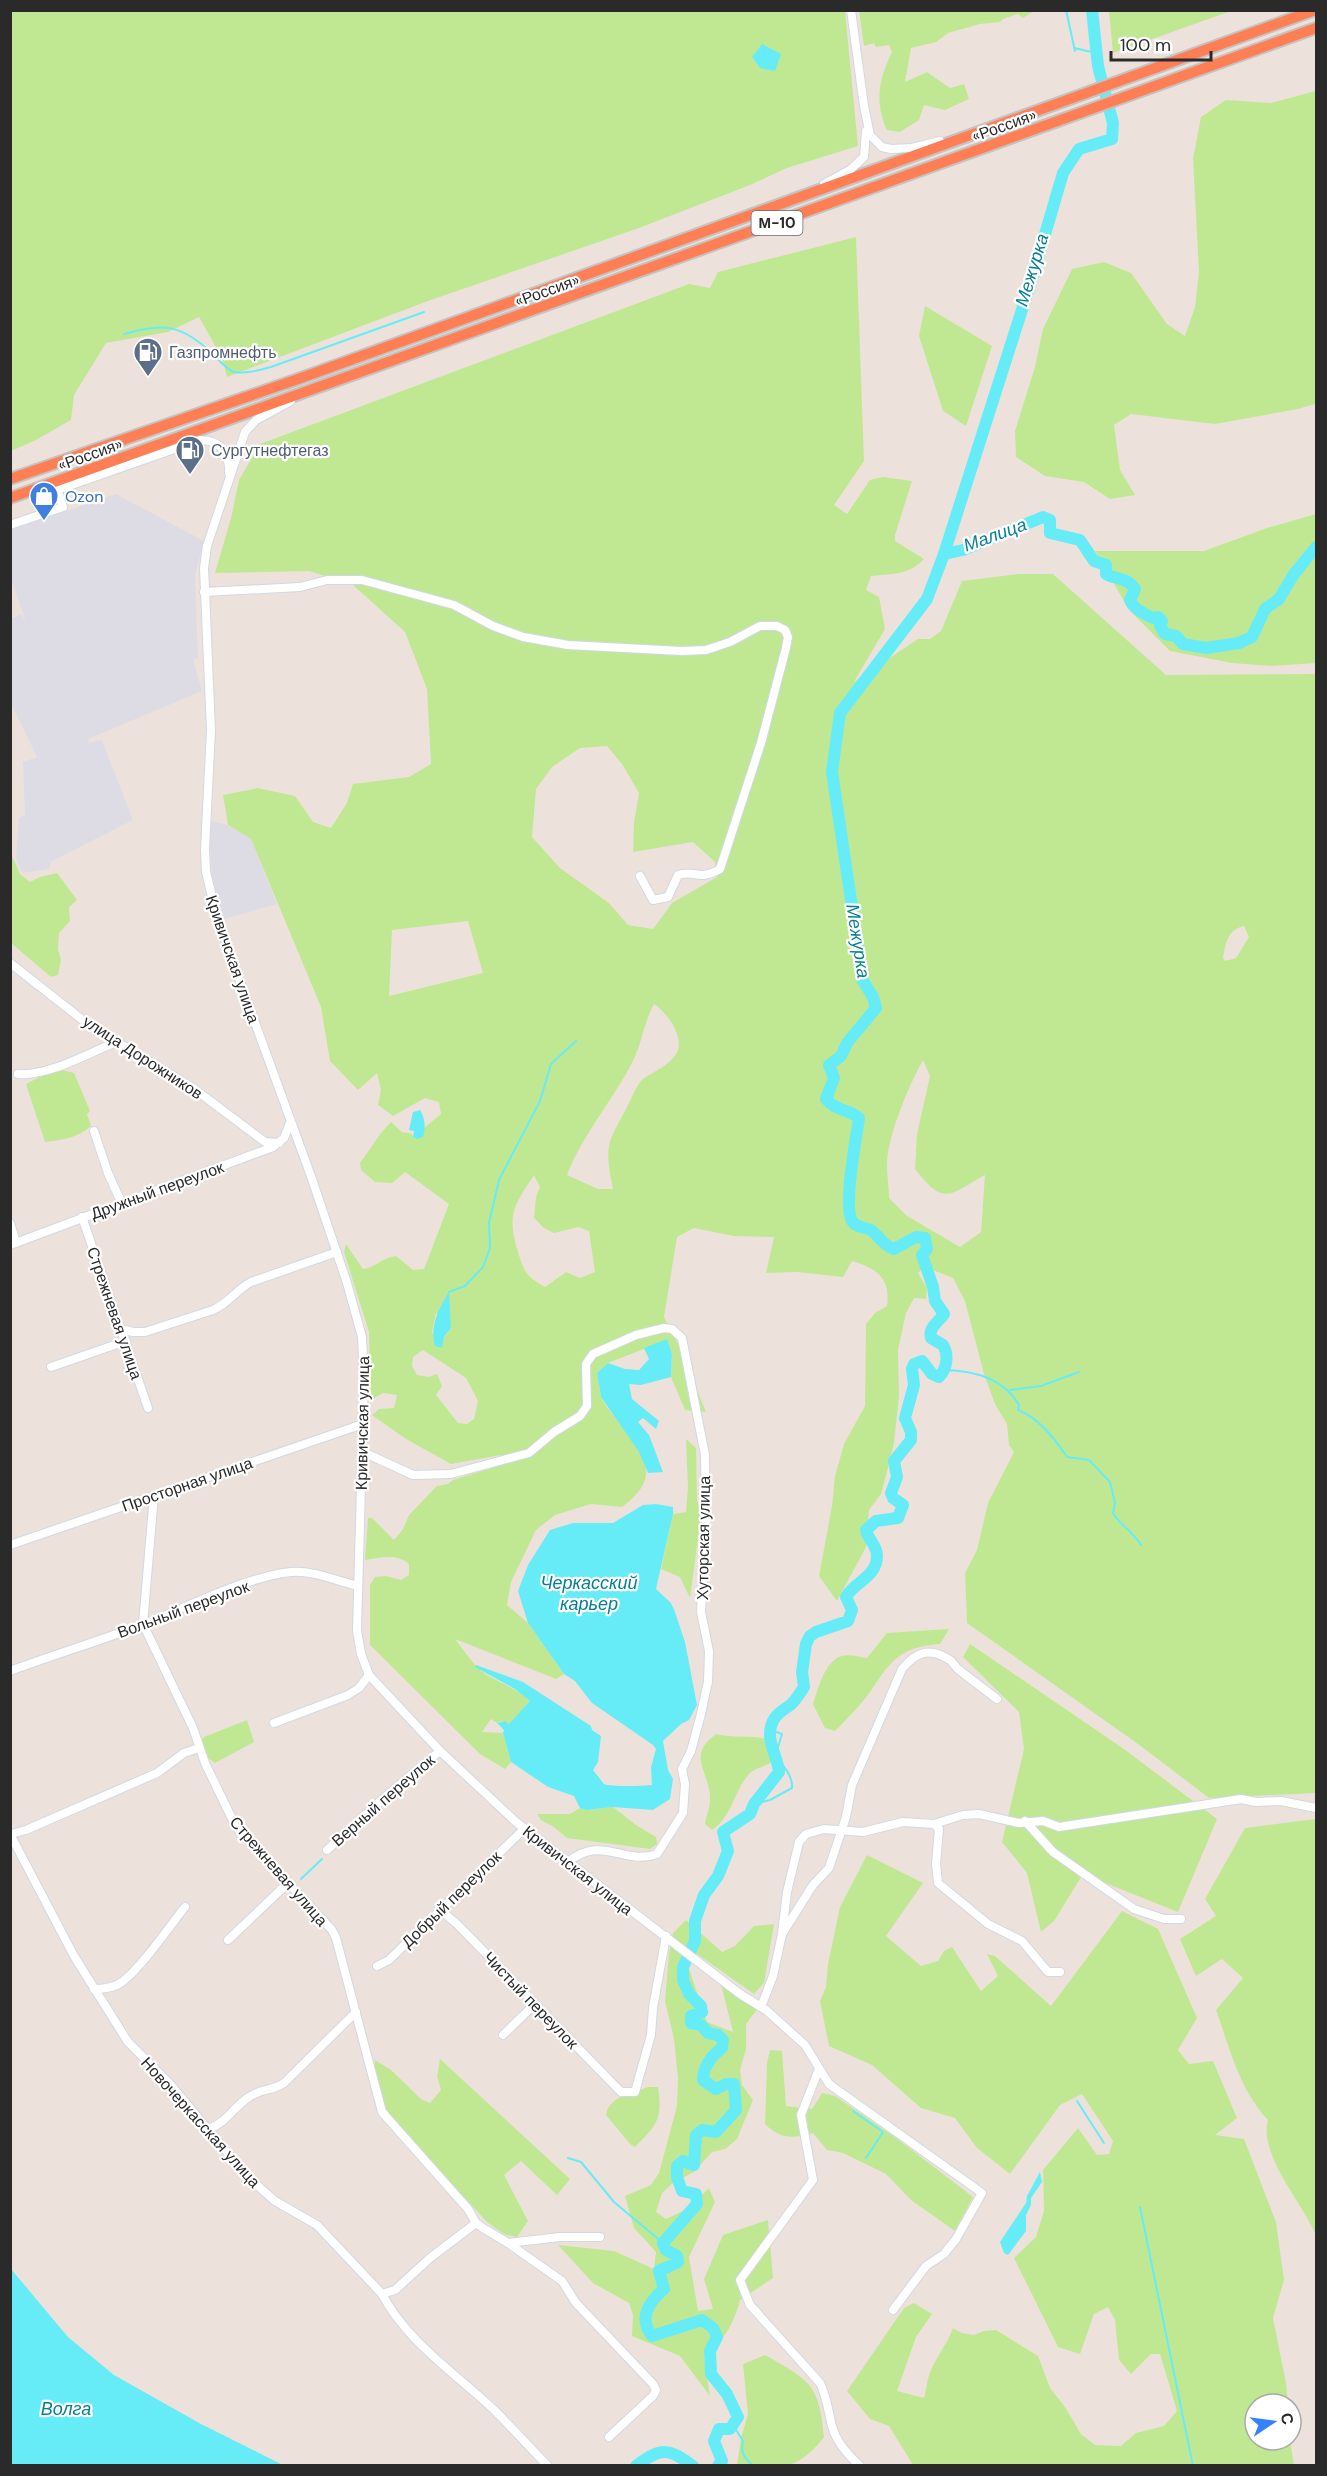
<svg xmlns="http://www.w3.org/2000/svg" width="1327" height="2476" viewBox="0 0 1327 2476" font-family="'DM Sans',sans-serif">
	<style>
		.industrial { fill: #dddce5 }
		.green { fill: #c0e893; fill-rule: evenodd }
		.water { fill: #66ecf7 }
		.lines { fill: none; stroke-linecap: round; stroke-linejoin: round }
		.stream { stroke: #66ecf7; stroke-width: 2 }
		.river { stroke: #66ecf7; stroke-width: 12 }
		.minor-casing { stroke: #d0d8e4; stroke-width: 10 }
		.highway-casing { stroke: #c3c3c3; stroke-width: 14 }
		.minor { stroke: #fff; stroke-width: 8 }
		.highway { stroke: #ff7e54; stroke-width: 10 }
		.labels { text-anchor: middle; stroke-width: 4.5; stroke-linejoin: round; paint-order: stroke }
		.shield { fill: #fff; stroke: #6a6a6a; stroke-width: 1.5 }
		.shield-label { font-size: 15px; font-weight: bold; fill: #2a2a2a }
		.street-label { font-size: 16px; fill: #2a2a2a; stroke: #fff }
		.service-label { font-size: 16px; fill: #4e5e75; stroke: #fff; text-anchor: start }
		.shop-label { font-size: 16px; fill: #366cbe; stroke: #fff; text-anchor: start }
		.water-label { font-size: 18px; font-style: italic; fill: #057f95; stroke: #fff }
	</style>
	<rect width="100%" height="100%" fill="#ede2db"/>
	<g class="industrial">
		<polygon points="116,494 204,541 195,575 198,657 193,660 202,691 88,739 89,743 102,740 133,820 52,861 49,869 22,873 16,857 19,818 25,814 23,762 37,757 11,703 11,619 21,614 26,622 11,579 11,530"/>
		<polygon points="211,821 228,825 251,839 277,904 221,920 212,873 210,848"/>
	</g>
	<g class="green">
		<polygon points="11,11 845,11 858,146 787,168 750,185 639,228 428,301 227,377 222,358 199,317 168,332 106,343 74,395 71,420 36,440 11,451"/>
		<path d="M859 11V10L1034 11 1023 18 1018 14 1003 19 1000 22 980 24 948 33 936 42 911 48 905 82 927 72 950 88 964 84 969 99 945 110 924 105 919 120 900 132 887 130C874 102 879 79 892 52L889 45 876 47 874 43 864 46Z"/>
		<polygon points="1109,11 1109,10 1231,11 1113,53"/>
		<polygon points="1316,91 1315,196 1316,197 1316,400 1315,404 1298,409 1215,424 1131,414 1114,425 1120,470 1135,495 1110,499 1084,482 1045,476 1016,457 1015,431 1035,367 1043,329 1072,269 1104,262 1131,273 1167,324 1185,336 1195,307 1199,272 1193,159 1201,117 1226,100 1271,103"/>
		<path d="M856 237 864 461 834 505 847 514 870 480 883 477 912 481 895 535V541L924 559C910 575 890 574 871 576L866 590 879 597 885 629 854 682 918 639H930L941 631 962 581 1019 574H1053L1166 675 1316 674V1793L1209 1798 1138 1744 967 1623 965 1573 977 1550 988 1503 1014 1452 1009 1445 1007 1424 995 1404 984 1374 965 1301 953 1278 925 1267 918 1273 927 1288 926 1299 914 1298 906 1313 898 1350 899 1396 894 1443 888 1468 881 1494 869 1510 866 1547 837 1601 819 1576 832 1506 835 1476 844 1444 865 1406 866 1324 875 1313 887 1306C891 1278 876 1268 852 1261L843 1277 797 1272 766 1273 774 1237 733 1236 694 1228 677 1237 664 1317 678 1344 706 1412 685 1410 671 1377 672 1354 667 1340 608 1363 597 1373C599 1380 599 1389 601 1396 604 1404 611 1412 616 1419 643 1455 665 1475 622 1507L591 1504 555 1515 536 1530 511 1582 507 1605 528 1623 564 1674 556 1679 455 1639C462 1648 472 1662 478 1668 493 1682 516 1686 530 1701L508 1726 501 1721 497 1723 491 1719 482 1732 503 1733 511 1762 505 1769 480 1754 370 1645V1585L375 1577 386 1576 401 1580 409 1575V1564C396 1553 380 1558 365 1560L368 1518H372L394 1540 403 1529 409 1515 437 1486 448 1484 453 1480 501 1465V1455L451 1464 406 1439 372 1415 379 1409 394 1408 397 1395 383 1393 371 1400 369 1332 344 1252 346 1244 363 1269C375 1268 381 1258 396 1256L413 1270 424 1269 449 1204 405 1172 392 1183 375 1182 361 1170 360 1163 381 1133 391 1122 402 1132 412 1134 413 1137 424 1133V1128L441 1114 439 1102 425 1098 393 1116 378 1105 381 1090 377 1073 358 1090 330 1061 321 1007 251 839 228 825 223 795 258 788 295 796 313 822 331 828 347 803 353 784 409 777 431 764 427 689 405 632 353 585 309 571 215 573 231 518 239 480 260 444 689 284 710 288 718 272ZM607 746 622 764 639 793 634 823 633 852 693 842 715 862 717 877 672 903 653 929 628 925 609 903 560 868 532 837 536 789 552 767 580 748ZM468 921 483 973 389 996 392 930ZM1244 926 1249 937 1236 958 1225 961 1223 958C1226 943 1227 930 1244 926ZM654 1004C667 1012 686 1039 676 1054 669 1066 654 1071 643 1079 637 1084 633 1095 629 1103 609 1142 603 1142 613 1189H598L567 1175C583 1134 613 1100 633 1061 642 1043 644 1022 654 1004ZM923 1060 930 1076 917 1134 915 1169C945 1208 950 1194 985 1175L981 1232 960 1247 907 1216 889 1198C889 1187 887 1176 887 1165 887 1137 909 1085 923 1060ZM534 1175 540 1187 536 1197 534 1218 544 1228 554 1233 578 1227 589 1231 595 1272 580 1278 566 1272 545 1287C527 1277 524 1272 518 1252 507 1215 513 1207 534 1175ZM436 1313 451 1328 444 1338 432 1333ZM423 1350 466 1378 478 1401 474 1419 467 1424 458 1423 436 1395 442 1386 437 1374 429 1377 417 1375 412 1366 413 1357Z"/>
		<polygon points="925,306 992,346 966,426 943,411 919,336"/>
		<polygon points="1316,514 1316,663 1271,666 1232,663 1170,651 1129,610 1095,551 1204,551 1267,528"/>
		<polygon points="10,851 20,874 30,882 40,877 57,873 77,900 69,907 70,921 59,933 58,949 61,960 58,975 51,977 11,943"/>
		<path d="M62 1070 74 1073 90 1111 87 1114 91 1126C78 1138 62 1140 45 1142L26 1084 43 1075Z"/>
		<polygon points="686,1439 696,1448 697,1500 701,1516 690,1598 680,1577 661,1569 673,1514 686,1512 688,1487"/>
		<path d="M949 1629 940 1644C899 1647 891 1661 870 1692 860 1706 847 1719 835 1731L825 1728 813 1704C818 1689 825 1660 842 1656 850 1654 859 1657 867 1658L887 1633Z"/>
		<polygon points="970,1644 1124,1749 1217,1819 1178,1912 1083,1874 1054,1921 1041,1932 1027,1873 1002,1842 1024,1749 1019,1712 963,1657"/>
		<polygon points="247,1720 254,1742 215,1763 203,1754 200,1743 204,1737"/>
		<path d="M716 1734C734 1739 752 1734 770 1740L772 1762C766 1766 756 1768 751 1772 734 1789 733 1816 712 1830L705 1824C706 1816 710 1807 710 1800 711 1772 685 1757 716 1734Z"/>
		<polygon points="613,1807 636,1825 656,1837 657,1844 650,1849 567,1838 554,1827 541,1820 537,1814 570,1814 580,1808 586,1810"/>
		<path d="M1316 1819V2236C1304 2204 1258 2155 1268 2120 1239 2089 1230 2049 1216 2010L1243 1978 1222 1959 1196 1976 1180 1939 1216 1916 1205 1899 1245 1828Z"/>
		<path d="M867 1855 923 1883 886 1936 921 1966 938 1961 944 1951 952 1947 981 1991 998 1976 987 1954 995 1956 1051 2006 1122 1911 1158 1929 1197 2018 1178 2050 1189 2064 1213 2061 1237 2118 1215 2135 1244 2139 1276 2222 1284 2280 1273 2318 1286 2383 1288 2404H1255V2440H1290L1294 2465H913L889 2426 870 2419 847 2391 904 2308 914 2303 932 2314 916 2337 897 2391 924 2398C926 2391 927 2382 929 2375 935 2358 947 2345 953 2328L962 2333 974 2335 984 2331 996 2330 1038 2356 1050 2388 1065 2407 1081 2434 1095 2445 1121 2446 1136 2433 1164 2426 1177 2411 1160 2354H1151L1131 2374 1119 2360 1115 2320 1108 2307 1094 2314 1080 2354 1058 2347 1014 2258 1036 2237 1044 2211 1043 2170 1078 2128 1097 2155 1109 2154 1113 2141 1082 2094 1060 2105 1010 2174 977 2148 955 2118 921 2108 872 2065 829 2046 820 2001 826 1987 828 1964 840 1907Z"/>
		<path d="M686 1920 722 1952 735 1946 754 1926 774 1924 764 1983 754 1994 697 1954 688 1966 707 2022 733 2032 721 1984 758 2008 746 2024V2049L740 2070 742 2085 753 2100 737 2139 725 2149 712 2152 694 2172 673 2183 662 2193 656 2212 666 2219 685 2210 709 2188 715 2202 689 2257 698 2311 713 2309 704 2279 723 2235 768 2220 773 2278 740 2300C734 2324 724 2341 704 2356L710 2396 680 2356 632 2336 633 2315 629 2303 593 2283 558 2245 614 2251 654 2269 656 2252 634 2228 625 2196 651 2185 659 2173 677 2106 678 2078 674 2039 665 2001 669 1953 673 1933Z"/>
		<path d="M770 2050 782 2051 786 2106 812 2109 822 2093 835 2096 896 2138 973 2197 955 2231 911 2200 886 2174 843 2153 827 2150 813 2133C793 2139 780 2139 765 2124L767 2063Z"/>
		<path d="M440 2059 570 2179 557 2195 521 2161 504 2175 528 2221 517 2237 504 2234 487 2222 389 2115C382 2102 373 2075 375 2060L391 2070 421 2099 430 2103 441 2090 437 2076Z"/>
		<path d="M648 2087H658C663 2119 657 2125 635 2147L631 2145 606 2115C609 2096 633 2093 648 2087Z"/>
		<path d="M765 2355C810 2381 819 2383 824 2437 795 2474 781 2466 737 2465L741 2438 748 2414 743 2364Z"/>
	</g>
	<g class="water">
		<polygon points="762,44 781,54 775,71 760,68 752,57"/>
		<path d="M420 1110C425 1118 426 1128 423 1137L417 1139 413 1137 414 1131 409 1130 413 1112Z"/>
		<path d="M449 1292 451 1328 444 1337 442 1348 435 1346C430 1325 438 1310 449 1292Z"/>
		<polygon points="667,1339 672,1354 671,1377 641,1385 629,1384 632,1399 659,1421 656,1429 643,1418 638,1422 649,1435 663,1472 648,1473 639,1452 601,1397 597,1373 608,1363 625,1369 639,1370 649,1359 644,1348"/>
		<path d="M656 1504 673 1507V1514L656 1589 671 1603 675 1612 685 1642 697 1705 689 1720 681 1724 663 1741 668 1770 673 1779 670 1799 653 1810 613 1807 586 1810 580 1808 574 1796 548 1787 511 1762 503 1733 504 1730 497 1723 506 1721 508 1725 530 1701 515 1689 475 1667 476 1665 523 1682 591 1726 592 1730 601 1736 598 1762 593 1770 604 1784C609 1787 646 1786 652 1785L651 1767 656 1749 653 1745 592 1703 575 1681 564 1674 528 1623 518 1591 528 1565 550 1530 573 1523H613L643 1505Z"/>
		<polygon points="1040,2172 1042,2182 1031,2198 1031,2205 1026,2215 1026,2231 1008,2255 1004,2253 1000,2242 1026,2203 1027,2196"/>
		<polygon points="11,2269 68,2337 114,2375 201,2424 283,2465 11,2465"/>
	</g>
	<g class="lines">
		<g class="stream">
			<polyline points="1066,10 1075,51"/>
			<polyline points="1074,48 1096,53"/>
			<path d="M124 334C165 323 181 324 213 354 219 360 227 370 234 372 247 374 259 370 271 367L424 312"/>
			<polyline points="449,1292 465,1286 483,1267 490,1248 489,1223 499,1180 540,1101 551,1064 576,1041"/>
			<path d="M945 1370C975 1371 1003 1378 1019 1405L1018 1410C1039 1418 1055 1439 1067 1457L1089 1460 1110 1482 1115 1503 1113 1513C1120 1525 1133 1532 1141 1545"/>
			<polyline points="1010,1390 1041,1386 1079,1372"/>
			<polyline points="771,1730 782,1734 776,1754"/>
			<path d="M754 1804 770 1800 792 1788C793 1777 786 1768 778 1760"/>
			<polyline points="301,1879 322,1859"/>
			<polyline points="1077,2101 1104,2143"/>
			<polyline points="853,2111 883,2132 866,2158"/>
			<polyline points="568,2158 581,2162 614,2202 663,2243"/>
			<polyline points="1140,2207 1193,2466"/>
			<path d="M733 2425 743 2441C740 2453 745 2458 753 2466"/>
		</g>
		<g class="river">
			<path d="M944 554 963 550 1043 517 1050 520V533L1080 540 1094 561 1106 565V574C1116 580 1125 576 1135 589L1130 600C1133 608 1145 615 1153 618L1158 617 1162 621 1160 626 1165 634 1176 636 1183 644 1206 648 1239 643 1252 637 1265 609 1279 599 1294 574 1316 547"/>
			<path d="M636 2466C661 2447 669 2448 693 2466"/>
			<path d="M718 2466 722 2461 714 2441 719 2429H730L738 2417 727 2394 711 2374 710 2351 717 2337 713 2328 702 2320 652 2336C638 2318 649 2302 664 2289L659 2271 678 2262 677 2256 666 2250 663 2243 697 2204 696 2194 682 2191 677 2177V2166L683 2161 694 2165 696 2135 702 2130 716 2132 736 2110 734 2084H726L716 2089 703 2080C703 2067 712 2055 722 2048L723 2040 718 2035 708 2033 701 2025 691 2023V2016L702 2012 701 2006 689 1994 683 1980V1967L695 1941V1921L704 1895 718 1876 728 1851 723 1832 750 1814 754 1804 779 1772C778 1759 770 1747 770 1735 770 1719 778 1713 789 1706 795 1702 800 1693 804 1687L802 1672 806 1644 810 1636 816 1632 848 1621 852 1610 846 1597C854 1582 877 1577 877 1556 877 1545 868 1540 866 1530L876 1521 898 1518 903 1505 893 1498 891 1493 897 1477 894 1461 911 1440V1432L905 1418 914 1385 912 1369 914 1364 922 1361 932 1374 939 1377C947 1369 949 1355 943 1345L931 1338C928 1327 939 1322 944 1314L935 1301 933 1287 922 1255 927 1249 925 1238 916 1237 894 1249C884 1246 880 1237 872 1231 866 1226 857 1229 852 1221 843 1206 856 1139 859 1118 849 1109 835 1111 826 1099L834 1078 829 1065 841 1056 847 1043 876 1008 873 997 863 981 832 772 840 713 927 599 944 554 1034 272 1063 173 1079 149 1112 139 1113 123 1098 66 1092 10"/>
		</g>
		<g class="minor-casing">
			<g id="minor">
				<polyline points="851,10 864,106 870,135 882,147 891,149 912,148 940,141"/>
				<polyline points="824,184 850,170 864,157 866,131"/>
				<polyline points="291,401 256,420 245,432 207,546 204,568 211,730 205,849 206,872 218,921 312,1179 347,1283 362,1337 364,1378 357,1631 361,1654 369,1675 440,1751 516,1822 740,1994 766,2010 805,2045 829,2084 982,2193 956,2239 944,2254 926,2266 893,2310"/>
				<path d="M41 489 57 490 200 440C221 440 230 454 229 473"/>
				<polyline points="10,525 63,507 57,490"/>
				<path d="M204 592 300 587 327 580H362L454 605 493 626 523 637 568 645 681 651 706 650 730 642 760 626H777L785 630 788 637 786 648 761 743 720 869C697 882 696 869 678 875L668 897 653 900 640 876"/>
				<polyline points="10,963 89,1025 193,1088 265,1142 279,1143"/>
				<path d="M18 1074C46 1077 89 1053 116 1042"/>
				<polyline points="94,1131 108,1173 121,1202"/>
				<polyline points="82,1217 148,1408"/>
				<polyline points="10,1223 16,1243"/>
				<polyline points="10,1245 273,1147 284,1138 290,1123"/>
				<path d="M121 1329 133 1332H145L213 1310C228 1304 236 1290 251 1282L337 1252"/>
				<polyline points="51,1367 126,1341"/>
				<path d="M363 1452 413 1475 451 1474 529 1453 554 1432 580 1416 587 1406 586 1364 593 1354 636 1335 664 1328 672 1329 682 1338 705 1455 706 1528 701 1612 709 1651 708 1682 700 1718 691 1751 682 1769 685 1784 683 1813 657 1854C624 1866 602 1834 568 1862"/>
				<polyline points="154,1495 143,1624 193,1728 205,1763 236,1827 332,1930 336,1938 382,2112 468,2209 476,2223 483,2228 508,2243 562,2281 576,2303 653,2384 656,2390 653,2396 609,2437"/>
				<polyline points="10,1545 363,1424"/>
				<path d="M10 1671C59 1653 109 1638 157 1619 195 1603 251 1576 291 1572 312 1570 337 1581 358 1586"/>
				<polyline points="274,1723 348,1695 359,1688 369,1675"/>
				<polyline points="1025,1821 1053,1852 1134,1909 1164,1919 1181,1919"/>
				<polyline points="934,1824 939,1829 936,1864 938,1883 988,1924 1022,1941 1048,1972 1060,1972"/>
				<path d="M10 1834 74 1956 128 2042 170 2084 248 2177 275 2201 317 2225 382 2294C405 2339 453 2372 490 2406 510 2425 528 2446 548 2466"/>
				<polyline points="11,1834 26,1830 157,1773 184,1753 199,1748"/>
				<polyline points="327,1850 385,1797 440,1751"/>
				<polyline points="439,1909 457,1924 621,2092 635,2092 651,2035 653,2008 666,1936"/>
				<polyline points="782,1934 787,1892 799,1842 806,1834 824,1829 863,1832 903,1822 934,1824 963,1815 979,1814 1019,1823 1043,1821 1059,1827 1241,1799 1256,1802 1281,1801 1316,1808"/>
				<polyline points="228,1940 288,1883"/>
				<polyline points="377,1966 389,1960 524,1829"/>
				<path d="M94 1989C102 1989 110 1988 117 1985 135 1977 171 1924 185 1907"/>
				<path d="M761 2007 773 1976 782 1934 813 1885 829 1868 846 1817 852 1785 902 1669C917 1651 930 1647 950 1660 954 1663 955 1667 959 1670 972 1680 984 1689 997 1699"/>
				<polyline points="503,2035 535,2004"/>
				<path d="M819 2069 801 2115 813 2180 740 2280 750 2305 820 2383C827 2397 828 2411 832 2426 836 2442 848 2455 860 2466"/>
				<path d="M208 2129C227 2123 233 2107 249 2097 259 2089 273 2091 284 2083L356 2012"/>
				<polyline points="508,2243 560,2237 600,2237"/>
				<polyline points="382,2294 395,2290 430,2258 476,2223"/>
			</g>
		</g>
		<g class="highway-casing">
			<g id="highway">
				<polyline points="10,479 301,378 1315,10"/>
				<polyline points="10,498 1316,28"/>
			</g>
		</g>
		<use href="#minor" class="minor"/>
		<use href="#highway" class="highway"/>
	</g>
	<defs>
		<g id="fuel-pin" transform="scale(1.5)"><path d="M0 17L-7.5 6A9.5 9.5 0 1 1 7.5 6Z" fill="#5c6f8a" stroke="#fff"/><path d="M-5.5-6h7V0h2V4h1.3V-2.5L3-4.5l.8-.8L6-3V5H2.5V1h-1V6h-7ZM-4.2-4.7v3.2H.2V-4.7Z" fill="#fff"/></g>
		<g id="shop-pin" transform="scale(1.5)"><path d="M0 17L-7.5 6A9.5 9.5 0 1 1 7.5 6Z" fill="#3f7fe0" stroke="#fff"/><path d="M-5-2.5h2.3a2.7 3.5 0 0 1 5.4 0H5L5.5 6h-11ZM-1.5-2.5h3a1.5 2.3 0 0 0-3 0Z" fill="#fff"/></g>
	</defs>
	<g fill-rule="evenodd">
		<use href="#fuel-pin" x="148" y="352"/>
		<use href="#fuel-pin" x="190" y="450"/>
		<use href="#shop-pin" x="44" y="496"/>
	</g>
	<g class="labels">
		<rect class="shield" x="751.5" y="211" width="51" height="24" rx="4.5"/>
		<g class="shield-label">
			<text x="777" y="228">М-10</text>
		</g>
		<g class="street-label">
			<text transform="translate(1004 125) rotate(-20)" y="6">«Россия»</text>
			<text transform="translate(547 290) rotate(-20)" y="6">«Россия»</text>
			<text transform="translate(90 454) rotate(-20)" y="6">«Россия»</text>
			<text transform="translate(233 959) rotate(71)" y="6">Кривичская улица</text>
			<text transform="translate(143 1057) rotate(33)" y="6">улица Дорожников</text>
			<text transform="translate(157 1190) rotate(-20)" y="6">Дружный переулок</text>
			<text transform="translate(115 1313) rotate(71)" y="6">Стрежневая улица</text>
			<text transform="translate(362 1423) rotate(-89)" y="6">Кривичская улица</text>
			<text transform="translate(187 1484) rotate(-19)" y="6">Просторная улица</text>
			<text transform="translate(703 1538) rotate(-89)" y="6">Хуторская улица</text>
			<text transform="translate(183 1609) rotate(-20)" y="6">Вольный переулок</text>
			<text transform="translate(383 1800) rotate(-41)" y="6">Верный переулок</text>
			<text transform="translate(578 1870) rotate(38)" y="6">Кривичская улица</text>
			<text transform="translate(279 1871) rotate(49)" y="6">Стрежневая улица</text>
			<text transform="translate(451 1899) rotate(-44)" y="6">Добрый переулок</text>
			<text transform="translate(531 2000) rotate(46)" y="6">Чистый переулок</text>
			<text transform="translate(201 2122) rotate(48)" y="6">Новочеркасская улица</text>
		</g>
		<g class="service-label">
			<text x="169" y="358">Газпромнефть</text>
			<text x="211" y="456">Сургутнефтегаз</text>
		</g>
		<g class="shop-label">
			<text x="65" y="502">Ozon</text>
		</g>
		<g class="water-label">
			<text transform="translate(1032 270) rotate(-73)" y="6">Межурка</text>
			<text transform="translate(995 535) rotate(-20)" y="6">Малица</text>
			<text transform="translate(858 941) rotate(81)" y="6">Межурка</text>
			<text x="589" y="1589">Черкасский<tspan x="589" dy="21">карьер</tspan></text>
			<text x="66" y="2415">Волга</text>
		</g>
	</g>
	<rect width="1327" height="2476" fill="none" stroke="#2a2a2a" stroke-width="24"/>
	<g transform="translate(1273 2422) rotate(77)"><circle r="28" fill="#ffffff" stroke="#aaaaaa" stroke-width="1.5"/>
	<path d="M0-4.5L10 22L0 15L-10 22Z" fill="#3681ff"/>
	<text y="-9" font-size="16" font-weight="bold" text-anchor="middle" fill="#2a2a2a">С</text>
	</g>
	<path d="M1111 51v9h100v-9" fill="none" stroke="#2a2a2a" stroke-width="3"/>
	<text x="1120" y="51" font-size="18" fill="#2a2a2a" stroke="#ffffff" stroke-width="4.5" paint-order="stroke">100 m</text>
</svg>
